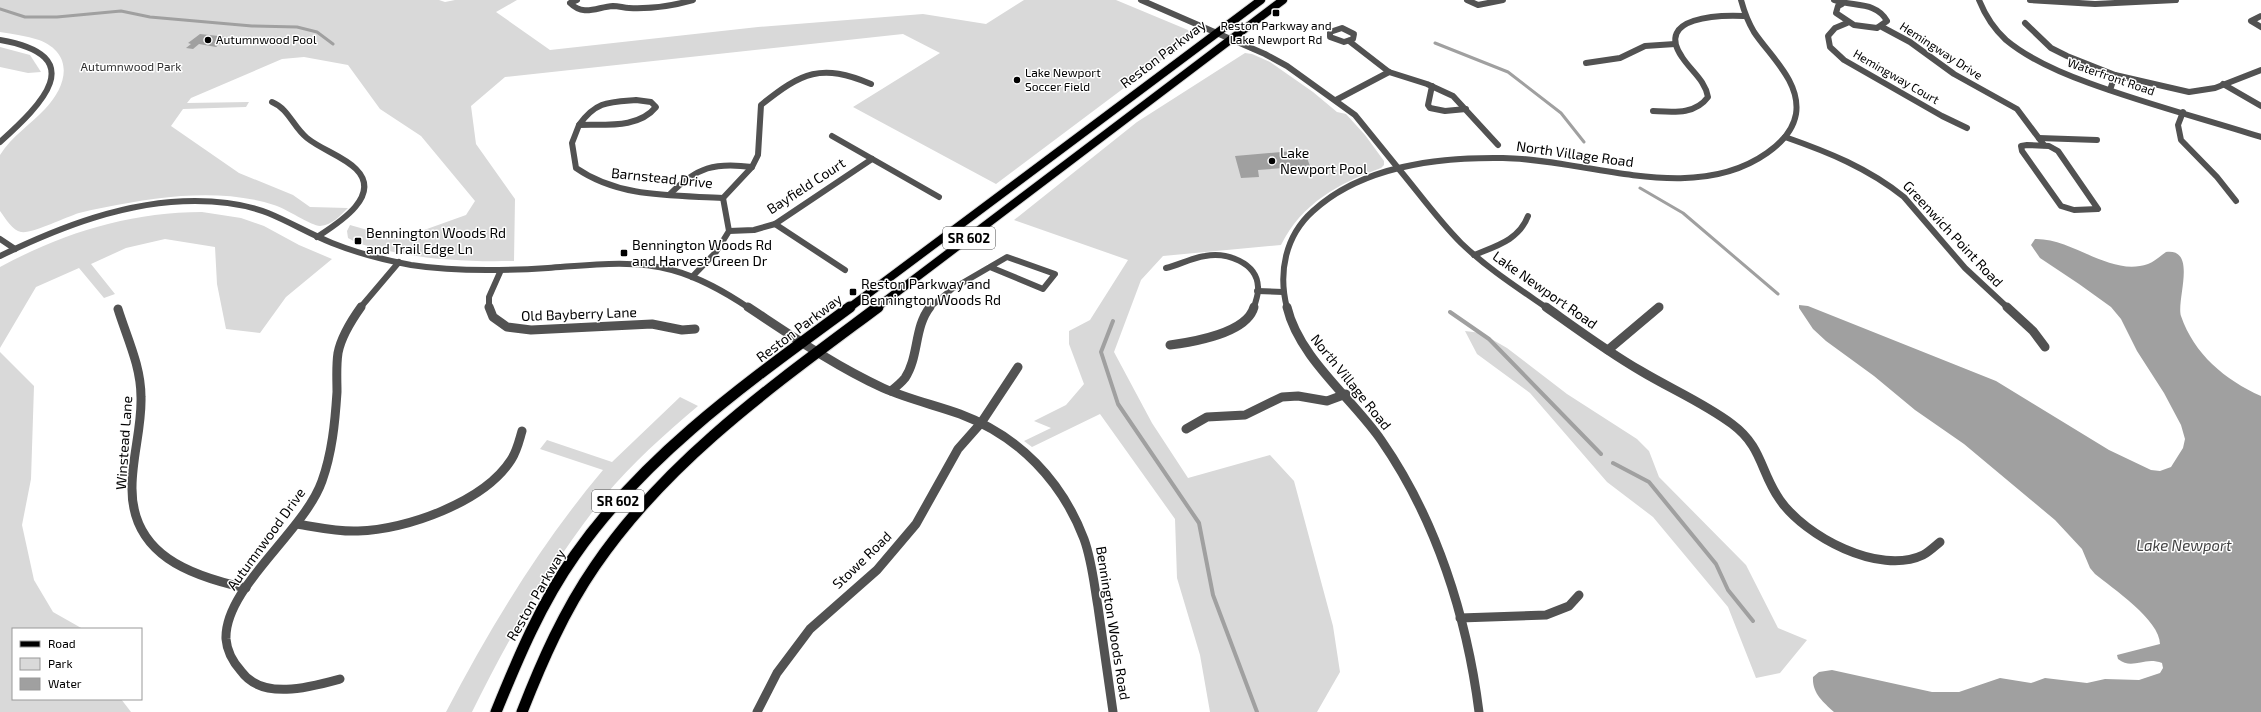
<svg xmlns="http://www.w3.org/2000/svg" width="2261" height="712" viewBox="0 0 2261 712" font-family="'Exo 2',sans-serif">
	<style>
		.green { fill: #d9d9d9 }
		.water { fill: #a0a0a0 }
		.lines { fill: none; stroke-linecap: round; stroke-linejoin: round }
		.stream-far1 { stroke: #a0a0a0; stroke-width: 3 }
		.stream { stroke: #a0a0a0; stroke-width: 4 }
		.primary-far1-casing { stroke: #dbdbdb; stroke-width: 10 }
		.primary-casing { stroke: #dbdbdb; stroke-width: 13 }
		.minor-far1 { stroke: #525252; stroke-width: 6 }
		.minor { stroke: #525252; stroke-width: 9 }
		.tertiary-far1 { stroke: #525252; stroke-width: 6 }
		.tertiary { stroke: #525252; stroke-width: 9 }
		.primary-far1 { stroke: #000; stroke-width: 8 }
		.primary { stroke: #000; stroke-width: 11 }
		.poi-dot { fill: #000; stroke: #fff; stroke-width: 1.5 }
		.labels { text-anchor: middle; stroke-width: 3; stroke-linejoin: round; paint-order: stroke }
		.far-poi-label { font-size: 12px; fill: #000; stroke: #fff; text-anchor: start }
		.far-street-label { font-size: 12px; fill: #000; stroke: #fff }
		.far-park-label { font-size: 12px; fill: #303030; stroke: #fff }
		.shield { fill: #fff; stroke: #4c4c4c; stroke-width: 1 }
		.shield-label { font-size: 13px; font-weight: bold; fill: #000 }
		.street-label { font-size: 14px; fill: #000; stroke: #fff }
		.poi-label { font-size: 14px; fill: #000; stroke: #fff; text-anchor: start }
		.water-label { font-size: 15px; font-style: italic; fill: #414141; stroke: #fff }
	</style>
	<rect width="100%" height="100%" fill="#fff"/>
	<g class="green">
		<path d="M0 0H439L445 2 455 0H517L496 12 550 50 758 27 923 14 986 24 1024 0H1116L1188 30 1192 37 996 184 853 107 940 53 903 34 505 77 471 106 476 144 515 199 514 261C471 262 430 260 389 251 375 248 360 245 348 238L347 231 350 225 399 239 466 215 475 201 421 136 380 109 348 65 304 57 282 59 191 98 187 103 249 102 246 107 183 109 171 126 239 173 293 195 310 207 348 208C340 216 332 225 320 226 312 226 285 208 274 205 244 195 211 194 181 196 147 199 112 205 79 213 66 217 32 234 21 232 13 231 5 218 0 211V155C12 136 30 125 45 109 67 86 75 54 39 40 26 36 13 34 0 32Z"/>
		<polygon points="0,47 30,55 41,72 28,73 0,67"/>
		<path d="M1245 53 1252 54 1270 62 1313 92 1337 112 1346 114 1365 135 1384 161V165L1381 168C1339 183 1302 203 1281 245L1163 256 1141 280 1114 352 1152 423 1188 478 1270 455 1294 481 1333 626 1340 672 1317 712H1210L1200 655 1177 578 1175 519 1100 414 1032 447 1024 441 1051 428 1034 421 1066 405 1084 384 1069 344V331L1090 320 1128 260 1014 220 1137 122Z"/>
		<path d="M202 212 241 218 264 226 299 245 332 259 286 297 260 333 226 329 217 284 215 247 165 239 126 248 91 264 115 294 104 298 79 268 36 287 0 348V267C63 233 130 212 202 212Z"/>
		<polygon points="1465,331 1481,333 1507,348 1567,394 1637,439 1649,451 1659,477 1746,565 1778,628 1807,640 1780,673 1756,678 1728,607 1653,517 1607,482 1530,393 1477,354"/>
		<polygon points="0,352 34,386 31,479 22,525 34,580 53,612 83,629 13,629 13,699 121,699 131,712 0,712"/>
		<path d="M680 397 698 406C665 434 632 463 604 497 552 562 509 637 472 712H446C491 626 540 545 603 470L540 449 547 440 612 462Z"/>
	</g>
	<g class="water">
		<polygon points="200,34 228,37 216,47 199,44 193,49 186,48 191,44 188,43"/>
		<polygon points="1304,150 1310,166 1258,170 1259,177 1241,178 1235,156"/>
		<path d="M2035 239C2073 238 2110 277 2148 264 2154 262 2160 256 2166 252 2198 248 2176 300 2181 316 2194 354 2225 380 2261 396V712H1834C1823 702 1812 693 1813 677L1819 672 1832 670 1932 692H1959L2000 678 2031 683 2045 678 2087 683 2105 679 2139 680 2160 673 2163 668 2162 663C2143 656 2133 671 2118 659L2117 655 2160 644C2160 620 2112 588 2095 574L2090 568 2082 549 2055 520 1964 444 1915 410 1874 376 1826 341 1813 329 1799 308V305L1808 306 1996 381 2109 450 2151 470 2160 471 2171 467 2183 448 2185 439 2181 425 2164 393 2137 351 2121 319 2111 307 2079 284 2040 258 2031 245Z"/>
	</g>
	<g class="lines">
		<g class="stream-far1">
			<polyline points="0,9 25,17 57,17 121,11 150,17 252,26 297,27 317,32 333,44"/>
			<polyline points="1435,43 1508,72 1561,113 1584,142"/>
			<polyline points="1640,188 1683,213 1778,294"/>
		</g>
		<g class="stream">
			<polyline points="1450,312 1489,339 1601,454"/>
			<polyline points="1113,321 1101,352 1118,404 1199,523 1213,595 1257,712"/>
			<polyline points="1613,463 1649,482 1716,564 1728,590 1753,621"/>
		</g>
		<g class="primary-far1-casing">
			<g id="primary-far1">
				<polyline points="849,308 1261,0"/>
				<polyline points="876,308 1283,0"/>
			</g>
		</g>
		<g class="primary-casing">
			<g id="primary">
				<path d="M496 712C518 658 541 603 575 555 646 453 751 380 850 307"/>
				<path d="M522 712C542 661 564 611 595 566 668 459 775 384 878 307"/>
			</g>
		</g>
		<g class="minor-far1">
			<path d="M577 0 570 3C584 17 597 7 613 6 619 6 624 8 629 8 650 9 672 6 693 0"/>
			<polyline points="1467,0 1478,5 1503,0"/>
			<path d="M1834 0C1853 7 1876 1 1887 21L1877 28 1854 25 1836 13 1838 6 1842 4"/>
			<path d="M1979 0C1985 15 1994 29 2006 40 2030 60 2061 73 2089 83 2146 104 2204 119 2261 137"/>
			<polyline points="2261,16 2251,21 2261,27"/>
			<polyline points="1847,23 1835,28 1828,36 1830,47 1844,60 1942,116 1967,128"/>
			<polyline points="2025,23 2051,48 2067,56 2115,75 2189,92 2215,88 2261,70"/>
			<polyline points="1882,27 1910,42 1954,74 2017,109 2044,145"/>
			<polygon points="1342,28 1354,34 1353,39 1344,42 1330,37 1330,32"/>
			<polyline points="1349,41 1389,72 1427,84 1453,96 1498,145"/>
			<polyline points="1586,63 1620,58 1645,46 1675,44"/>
			<polyline points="2223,84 2261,106"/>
			<polyline points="1432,86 1428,105 1430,108 1445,111 1466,109"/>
			<polyline points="2110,90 2115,75"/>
			<path d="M636 100 651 102 656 107C638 129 605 124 579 125 596 101 609 102 636 100Z"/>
			<polyline points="1336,100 1389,72"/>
			<path d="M272 102C289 109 293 127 307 138 322 150 343 156 356 169 383 196 337 224 317 237"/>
			<path d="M1653 111C1673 112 1695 115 1708 97 1705 80 1691 71 1682 57 1654 16 1721 15 1744 16"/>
			<polyline points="2183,112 2178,125 2181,140 2217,177 2236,201"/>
			<path d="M579 125 572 143 576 168C619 198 672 195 723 198"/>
			<polyline points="832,136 939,197"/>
			<path d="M1785 137C1828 152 1868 168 1904 197L1965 268 2008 308"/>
			<polyline points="2039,138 2097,140"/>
			<polygon points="2027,145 2049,146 2058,151 2098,209 2074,210 2061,206 2022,151 2021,146"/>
			<path d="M1398 168C1419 193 1438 220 1461 243 1487 268 1518 288 1547 308"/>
			<path d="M670 194C697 167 715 162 752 167"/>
			<path d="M723 198 752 167 758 155 761 105C802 72 821 63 871 84"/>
			<polyline points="775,224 845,270"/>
			<polyline points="729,231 754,230 775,224 872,159"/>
			<path d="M1474 255C1496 246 1519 240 1528 216"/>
			<path d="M1166 268C1179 265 1191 258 1205 256 1226 252 1257 262 1258 287 1259 294 1255 302 1254 308"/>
			<polyline points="692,277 716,252 729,231 723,198"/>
			<polyline points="1257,291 1283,292"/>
			<polyline points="360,308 399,262"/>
			<polyline points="489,308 489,297 501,270"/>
			<polyline points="929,308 952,289 1007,257 1055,274 1043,289 990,267"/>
			<polyline points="1658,308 1659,307"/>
		</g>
		<g class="minor">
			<polyline points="489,307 493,317 507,327 531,330 652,324 682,330 695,329"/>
			<path d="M1546 307C1577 329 1608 352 1641 371 1671 389 1704 403 1732 424 1763 447 1760 472 1780 500 1805 536 1879 576 1923 555 1929 552 1935 546 1940 542"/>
			<polyline points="2007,307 2033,331 2045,347"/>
			<path d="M118 309C127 338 141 366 141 397 142 427 132 457 132 487 131 555 191 576 246 588"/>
			<path d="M1170 345C1193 342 1247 333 1254 307"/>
			<polyline points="1608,350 1659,307"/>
			<path d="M891 391C896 387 901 383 905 378 919 357 914 327 930 307"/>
			<polyline points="1186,429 1207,417 1245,415 1282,397 1298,396 1327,401 1346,394"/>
			<path d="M297 524C317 527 337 532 358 531 406 530 484 502 511 460 517 451 519 441 522 431"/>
			<polyline points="1460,618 1546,615 1569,606 1579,595"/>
			<path d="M340 679C311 687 262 701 241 671 233 662 227 652 226 639 224 588 304 532 322 481 332 453 335 423 337 392 337 380 336 366 338 353 341 337 351 321 361 307"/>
			<polyline points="757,712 777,673 810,629 877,570 916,524 958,449 981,423 1018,367"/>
		</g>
		<g class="tertiary-far1">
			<polyline points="1141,0 1265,54 1287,66 1355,115 1398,168"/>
			<polyline points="2030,0 2095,4 2176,0"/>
			<path d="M0 40C92 56 41 105 0 142"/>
			<polyline points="0,239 15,249"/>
			<path d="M0 256C60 227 126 201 195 201 219 201 245 204 268 213 290 222 310 234 332 243 357 253 384 260 411 265 456 272 502 271 548 268 589 265 632 259 672 270 701 278 725 292 749 308"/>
			<path d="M1287 308C1278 273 1285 236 1313 211 1363 165 1439 157 1503 158 1587 159 1692 206 1767 153 1780 144 1793 131 1796 114 1801 82 1770 56 1754 32 1748 22 1744 11 1741 0"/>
		</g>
		<g class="tertiary">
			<path d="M748 307C792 336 835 366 883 388 908 399 935 405 960 414 1019 436 1062 481 1084 539 1092 561 1094 584 1098 607 1103 642 1108 677 1113 712"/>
			<path d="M1287 307C1299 358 1352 398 1381 440 1436 519 1467 617 1479 712"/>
		</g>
		<use href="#primary-far1" class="primary-far1"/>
		<use href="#primary" class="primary"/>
	</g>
	<g class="poi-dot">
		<rect x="1272" y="9" width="8" height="8" rx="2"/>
		<circle cx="208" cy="40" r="4"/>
		<circle cx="1017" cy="80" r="4"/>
		<circle cx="1272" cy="161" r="4"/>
		<rect x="354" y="237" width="8" height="8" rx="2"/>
		<rect x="620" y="249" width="8" height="8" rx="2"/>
		<rect x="849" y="288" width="8" height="8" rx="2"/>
	</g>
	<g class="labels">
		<g class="far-poi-label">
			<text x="1276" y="30" text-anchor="middle">Reston Parkway and<tspan x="1276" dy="14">Lake Newport Rd</tspan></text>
			<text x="216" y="44">Autumnwood Pool</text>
			<text x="1025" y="77">Lake Newport<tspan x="1025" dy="14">Soccer Field</tspan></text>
		</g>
		<g class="far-street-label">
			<text transform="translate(1941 51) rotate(33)" y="4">Hemingway Drive</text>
			<text transform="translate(1896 77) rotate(30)" y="4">Hemingway Court</text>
			<text transform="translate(2111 77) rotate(19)" y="4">Waterfront Road</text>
		</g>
		<g class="far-park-label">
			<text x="131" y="71">Autumnwood Park</text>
		</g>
		<g class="shield">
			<rect x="943" y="227" width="52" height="22" rx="3"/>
			<rect x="592" y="490" width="52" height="22" rx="3"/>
		</g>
		<g class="shield-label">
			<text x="969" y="243">SR 602</text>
			<text x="618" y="506">SR 602</text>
		</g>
		<g class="street-label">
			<text transform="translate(1163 54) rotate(-37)" y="5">Reston Parkway</text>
			<text transform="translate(1575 154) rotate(8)" y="5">North Village Road</text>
			<text transform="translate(662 178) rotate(6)" y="5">Barnstead Drive</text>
			<text transform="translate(806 186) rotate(-33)" y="5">Bayfield Court</text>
			<text transform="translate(1953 234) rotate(47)" y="5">Greenwich Point Road</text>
			<text transform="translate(1545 290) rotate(35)" y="5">Lake Newport Road</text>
			<text transform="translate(579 314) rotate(-2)" y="5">Old Bayberry Lane</text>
			<text transform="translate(799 328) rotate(-37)" y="5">Reston Parkway</text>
			<text transform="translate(1351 382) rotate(51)" y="5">North Village Road</text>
			<text transform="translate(124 443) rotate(-86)" y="5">Winstead Lane</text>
			<text transform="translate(266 539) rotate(-54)" y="5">Autumnwood Drive</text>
			<text transform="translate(862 560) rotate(-44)" y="5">Stowe Road</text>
			<text transform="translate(536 595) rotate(-60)" y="5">Reston Parkway</text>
			<text transform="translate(1113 623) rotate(81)" y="5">Bennington Woods Road</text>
		</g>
		<g class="poi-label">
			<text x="1280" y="158">Lake<tspan x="1280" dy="16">Newport Pool</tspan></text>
			<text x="366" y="238">Bennington Woods Rd<tspan x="366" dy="16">and Trail Edge Ln</tspan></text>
			<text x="632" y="250">Bennington Woods Rd<tspan x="632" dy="16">and Harvest Green Dr</tspan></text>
			<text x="861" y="289">Reston Parkway and<tspan x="861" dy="16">Bennington Woods Rd</tspan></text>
		</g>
		<g class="water-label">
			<text x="2184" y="551">Lake Newport</text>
		</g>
	</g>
	<rect x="12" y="628" width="130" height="72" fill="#ffffff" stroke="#999999"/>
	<rect x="20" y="641" width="20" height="6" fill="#000000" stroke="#999999"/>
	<text x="48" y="648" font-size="12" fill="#000000">Road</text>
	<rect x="20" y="658" width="20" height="12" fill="#d9d9d9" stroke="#999999"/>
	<text x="48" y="668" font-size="12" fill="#000000">Park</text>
	<rect x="20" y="678" width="20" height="12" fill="#a0a0a0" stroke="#999999"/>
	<text x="48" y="688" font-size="12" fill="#000000">Water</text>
</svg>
